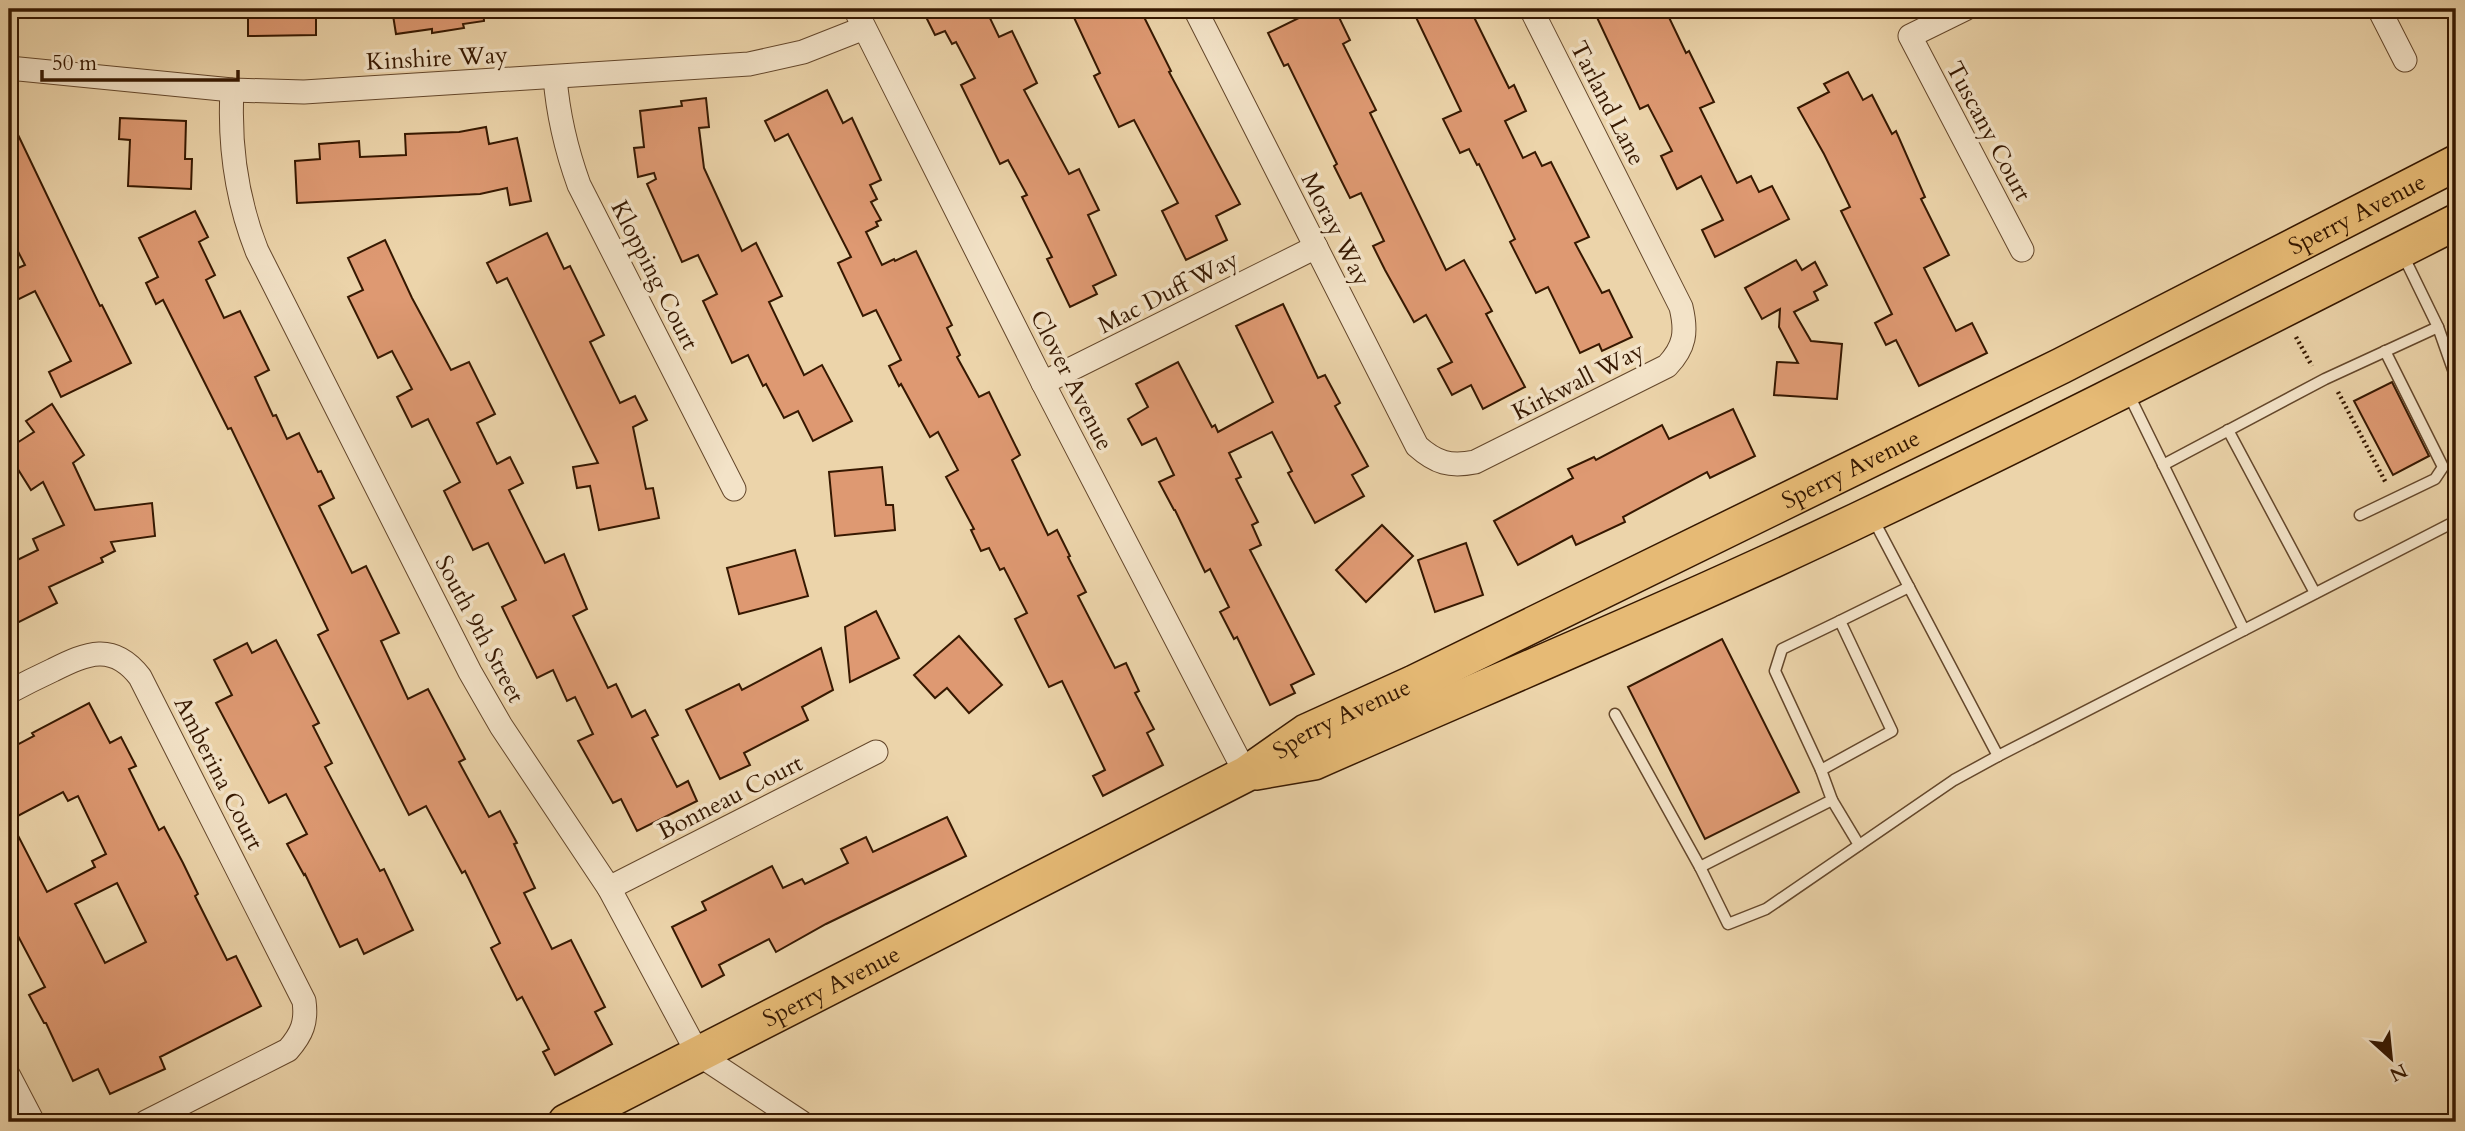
<svg xmlns="http://www.w3.org/2000/svg" width="2465" height="1131" viewBox="0 0 2465 1131" font-family="Cardo,serif">
	<style>
		.building { fill: #de9972; stroke: #361801; stroke-width: 2; fill-rule: evenodd }
		.lines { fill: none; stroke-linecap: round; stroke-linejoin: round }
		.service-casing { stroke: #64472b; stroke-width: 13 }
		.minor-casing { stroke: #64472b; stroke-width: 25 }
		.primary-casing { stroke: #361801; stroke-width: 38 }
		.path { stroke: #361801; stroke-width: 4.5; stroke-dasharray: 2 3.5; stroke-linecap: butt }
		.service { stroke: #f3e3c8; stroke-width: 10 }
		.minor { stroke: #f3e3c8; stroke-width: 23 }
		.primary { stroke: #e6ba75; stroke-width: 35 }
		.labels { text-anchor: middle; stroke-width: 7; stroke-linejoin: round; paint-order: stroke }
		.street-label { font-size: 24px; fill: #361801; stroke: #f3e3c8 }
	</style>
	<rect width="100%" height="100%" fill="#ecd4aa"/>
	<filter id="stains"><feTurbulence type="fractalNoise" baseFrequency=".00286" numOctaves="4"/><feColorMatrix values="0 0 0 0 .2 0 0 0 0 .09 0 0 0 0 .02 0 0 0 .5 -.17"/></filter>
	<radialGradient id="worn" r=".72"><stop offset=".6" stop-color="#630" stop-opacity="0"/><stop offset="1" stop-color="#630" stop-opacity=".3"/></radialGradient>
	<g class="building">
		<polygon points="248,9 316,9 316,35 248,36"/>
		<polygon points="392,9 483,9 484,21 463,24 464,28 432,33 432,29 396,34"/>
		<polygon points="922,9 993,9 987,12 999,37 1012,31 1037,83 1024,90 1069,174 1079,169 1099,210 1088,215 1116,275 1093,286 1097,294 1070,307 1047,259 1052,257 1022,197 1027,195 1008,160 1000,164 961,85 975,78 956,42 952,44 945,31 935,35"/>
		<polygon points="1070,9 1140,9 1171,71 1169,72 1240,204 1216,216 1227,240 1186,260 1162,211 1178,203 1134,120 1119,127 1094,76 1100,73"/>
		<polygon points="1317,9 1335,9 1350,40 1343,44 1376,110 1370,113 1446,270 1464,260 1492,311 1486,314 1525,387 1483,409 1471,385 1452,395 1438,369 1452,362 1426,315 1414,322 1385,270 1373,246 1384,241 1361,193 1350,198 1334,166 1337,164 1288,64 1284,66 1268,33"/>
		<polygon points="1412,9 1470,9 1509,88 1514,85 1526,111 1505,121 1523,158 1535,152 1542,166 1551,162 1589,237 1575,243 1602,293 1609,290 1632,337 1602,351 1599,344 1580,353 1548,287 1536,293 1510,242 1515,239 1479,164 1477,165 1469,149 1460,153 1443,119 1461,111"/>
		<polygon points="1593,9 1665,9 1686,53 1689,51 1714,102 1700,108 1737,183 1751,176 1759,192 1772,186 1789,219 1715,257 1702,230 1723,220 1701,176 1677,189 1661,156 1672,151 1648,105 1640,109"/>
		<polygon points="1848,72 1863,100 1872,95 1892,134 1896,131 1925,197 1921,199 1949,255 1924,268 1956,331 1972,323 1987,353 1919,386 1896,340 1886,345 1875,323 1892,314 1841,211 1850,207 1824,154 1798,108 1829,92 1824,84"/>
		<polygon points="827,90 843,123 852,118 881,180 870,185 877,199 871,202 881,220 876,222 878,226 866,232 882,265 894,259 895,261 916,251 952,325 947,328 960,355 957,357 979,397 989,392 1020,455 1012,460 1048,535 1057,530 1070,556 1068,557 1086,592 1078,596 1115,668 1126,663 1139,691 1135,693 1154,729 1147,733 1163,765 1103,796 1093,776 1105,770 1062,681 1049,687 1015,619 1027,613 1004,568 1000,570 989,548 981,551 971,530 974,529 946,477 958,470 938,432 930,437 901,384 899,386 889,366 901,360 876,310 863,316 838,263 851,257 788,134 775,141 765,121"/>
		<polygon points="706,98 709,127 699,128 704,168 742,251 756,243 782,296 769,302 804,375 822,365 852,421 813,441 798,411 784,418 766,384 763,386 748,355 732,363 703,301 717,294 698,255 682,262 647,184 656,179 654,173 638,177 634,148 644,147 640,111 682,106 681,101"/>
		<polygon points="9,116 100,306 102,305 131,363 61,397 49,372 71,361 35,291 9,304 9,272 25,265 9,234"/>
		<polygon points="120,118 186,121 185,159 192,159 191,189 128,186 130,140 119,139"/>
		<polygon points="486,127 489,144 517,138 531,201 510,205 507,188 480,194 297,203 295,161 320,159 319,144 359,141 360,157 406,155 405,134 459,132"/>
		<polygon points="195,211 208,237 199,242 215,275 206,280 224,318 240,311 269,370 255,377 273,416 276,415 287,439 299,433 318,472 321,471 334,498 319,506 352,573 366,566 399,633 381,641 408,699 428,689 465,759 459,762 489,817 500,811 517,843 514,844 535,888 524,893 552,949 571,940 605,1007 595,1012 612,1044 555,1075 543,1052 549,1049 522,997 517,1000 491,948 500,943 465,871 462,873 426,806 409,815 318,635 328,630 231,428 228,429 163,300 156,304 146,283 158,277 139,238"/>
		<polygon points="547,233 564,269 570,266 604,335 590,342 620,403 635,396 647,420 633,427 646,489 653,488 659,518 599,530 590,486 577,488 573,467 598,463 507,278 497,283 487,263"/>
		<polygon points="385,240 412,298 451,370 469,362 495,414 477,423 497,464 510,457 523,483 509,490 545,563 564,554 587,609 573,616 608,688 616,684 632,717 645,710 658,735 652,738 677,787 688,781 697,801 637,831 621,799 613,803 578,741 593,734 575,697 567,701 553,670 537,678 502,607 516,600 488,543 473,550 444,491 460,482 428,419 412,427 397,397 412,389 392,351 378,358 348,297 363,290 348,258"/>
		<polygon points="1796,260 1802,270 1815,262 1827,285 1814,292 1818,300 1794,312 1811,341 1842,344 1837,399 1774,395 1777,362 1798,363 1779,327 1780,309 1762,319 1745,288"/>
		<polygon points="1283,304 1318,378 1325,375 1340,403 1335,406 1368,466 1352,475 1364,496 1315,523 1288,473 1292,471 1272,432 1229,453 1241,477 1236,479 1258,522 1252,525 1261,545 1250,550 1314,674 1291,685 1295,693 1270,705 1237,637 1234,639 1220,612 1229,607 1210,569 1205,572 1175,510 1174,510 1159,482 1174,475 1156,438 1142,445 1128,419 1148,407 1136,384 1178,362 1212,427 1215,425 1218,432 1273,402 1236,326"/>
		<polygon points="2392,382 2429,456 2393,475 2354,401"/>
		<polygon points="52,404 84,455 73,463 95,510 152,503 155,536 111,542 115,551 101,558 103,562 49,587 57,603 9,627 9,564 38,550 33,539 64,525 43,482 31,490 9,455 9,448 34,432 26,421"/>
		<polygon points="1733,409 1755,456 1710,478 1707,472 1623,517 1625,522 1576,545 1572,536 1518,565 1494,521 1573,478 1568,469 1594,457 1596,460 1662,425 1669,439"/>
		<polygon points="882,467 886,505 893,505 895,530 835,536 829,472"/>
		<polygon points="1382,525 1413,556 1366,602 1336,570"/>
		<polygon points="1466,543 1483,595 1435,612 1418,560"/>
		<polygon points="795,550 808,596 739,614 727,568"/>
		<polygon points="876,611 899,658 850,682 845,627"/>
		<polygon points="959,636 1002,685 969,713 947,688 935,698 914,675"/>
		<polygon points="1722,639 1799,792 1705,839 1628,687"/>
		<polygon points="276,640 319,723 313,726 332,763 325,767 380,871 384,869 413,930 364,954 357,939 340,947 305,874 304,875 287,844 307,834 286,794 269,803 216,703 232,695 214,660 247,643 252,653"/>
		<polygon points="821,648 833,690 802,707 808,720 744,753 750,765 720,779 686,710 739,684 742,690"/>
		<path d="M89 703 110 743 121 737 136 766 129 769 159 830 164 827 183 863 198 894 195 896 227 960 236 956 261 1006 160 1057 165 1069 110 1094 98 1069 73 1081 46 1023H44L29 995 45 987 17 934 9 938V749L34 736 32 733ZM63 792 68 801 78 796 106 854 92 861 95 867 47 892 10 820ZM117 883 146 942 105 963 75 904Z"/>
		<polygon points="947,817 966,856 826,924 776,952 769,939 719,965 724,975 702,987 672,927 706,910 702,902 772,866 783,888 802,879 805,884 848,863 841,849 866,837 873,852"/>
	</g>
	<g class="lines">
		<g class="service-casing">
			<g id="service">
				<polyline points="2402,253 2438,327 2456,378"/>
				<polyline points="2228,430 2315,593"/>
				<polyline points="2163,465 2325,379 2438,327"/>
				<polyline points="2360,515 2435,479 2443,467 2385,351"/>
				<polyline points="1872,517 1998,756 2244,630 2128,393"/>
				<polyline points="2244,630 2456,521"/>
				<polyline points="1615,714 1700,867 1832,800 1821,770 1892,731 1840,621 1909,587"/>
				<polyline points="1821,770 1775,671 1782,649 1840,621"/>
				<polyline points="1832,800 1859,845"/>
				<polyline points="1700,867 1728,924 1766,909 1954,780 1998,756"/>
			</g>
		</g>
		<g class="minor-casing">
			<g id="minor">
				<polyline points="855,9 1043,383 1246,774"/>
				<path d="M1195 9 1417 446C1436 463 1450 467 1475 462L1667 366C1685 347 1687 332 1681 307L1531 9"/>
				<polyline points="1965,9 1910,36 2022,250"/>
				<polyline points="2379,9 2405,60"/>
				<polyline points="9,68 232,90 304,92 749,64 803,52 864,28"/>
				<path d="M555 77C558 115 566 149 579 185L734 489"/>
				<path d="M232 90C229 146 236 198 257 251L470 672 501 726 609 888 698 1054 801 1122"/>
				<polyline points="1043,383 1316,247"/>
				<path d="M9 692C24 684 38 677 53 670 87 653 113 642 140 677L304 1001C307 1022 302 1034 288 1050L146 1122"/>
				<polyline points="609,888 876,752"/>
				<polyline points="9,1076 33,1122"/>
			</g>
		</g>
		<g class="primary-casing">
			<g id="primary">
				<path d="M1256 772 1314 762C1500 680 1688 602 1871 514 2068 420 2262 320 2456 222"/>
				<path id="s1" d="M566 1122 1246 774 1306 732 1414 683 2061 366 2456 163"/>
			</g>
		</g>
		<g class="path">
			<polyline points="2296,337 2312,366"/>
			<polyline points="2338,392 2386,483"/>
		</g>
		<use href="#service" class="service"/>
		<use href="#minor" class="minor"/>
		<use href="#primary" class="primary"/>
	</g>
	<g class="labels">
		<g class="street-label">
			<text transform="translate(437 58) rotate(-3)" y="8">Kinshire Way</text>
			<text transform="translate(1608 103) rotate(63)" y="8">Tarland Lane</text>
			<text transform="translate(1989 131) rotate(62)" y="8">Tuscany Court</text>
			<text dy="8" stroke="none"><textPath href="#s1" startOffset="2009">Sperry Avenue</textPath></text>
			<text transform="translate(1336 229) rotate(63)" y="8">Moray Way</text>
			<text transform="translate(655 275) rotate(63)" y="8">Klopping Court</text>
			<text transform="translate(1168 292) rotate(-27)" y="8">Mac Duff Way</text>
			<text transform="translate(1072 380) rotate(63)" y="8">Clover Avenue</text>
			<text transform="translate(1578 381) rotate(-27)" y="8">Kirkwall Way</text>
			<text dy="8" stroke="none"><textPath href="#s1" startOffset="1442">Sperry Avenue</textPath></text>
			<text transform="translate(480 629) rotate(62)" y="8">South 9th Street</text>
			<text dy="8" stroke="none"><textPath href="#s1" startOffset="875">Sperry Avenue</textPath></text>
			<text transform="translate(219 773) rotate(63)" y="8">Amberina Court</text>
			<text transform="translate(730 797) rotate(-27)" y="8">Bonneau Court</text>
			<text dy="8" stroke="none"><textPath href="#s1" startOffset="298">Sperry Avenue</textPath></text>
		</g>
	</g>
	<rect width="2465" height="1131" fill="none" stroke="#ecd4aa" stroke-width="35"/>
	<rect x="10" y="10" width="2444" height="1110" fill="none" stroke="#361801" stroke-width="3.5"/>
	<rect x="18" y="18" width="2430" height="1096" fill="none" stroke="#361801" stroke-width="2"/>
	<g transform="translate(2391 1058) rotate(153)" stroke="#f3e3c8" stroke-width="5" paint-order="stroke">
	<path d="M0-5L12 26L0 18L-12 26Z" fill="#361801"/>
	<text y="-10" font-size="19" font-weight="bold" text-anchor="middle" fill="#361801">N</text>
	</g>
	<path d="M42 70v10h196v-10" fill="none" stroke="#361801" stroke-width="3.5"/>
	<text x="52" y="70" font-size="21" fill="#361801" stroke="#f3e3c8" stroke-width="5" paint-order="stroke">50 m</text>
	<rect width="100%" height="100%" filter="url(#stains)"/>
	<rect width="100%" height="100%" fill="url(#worn)"/>
</svg>
